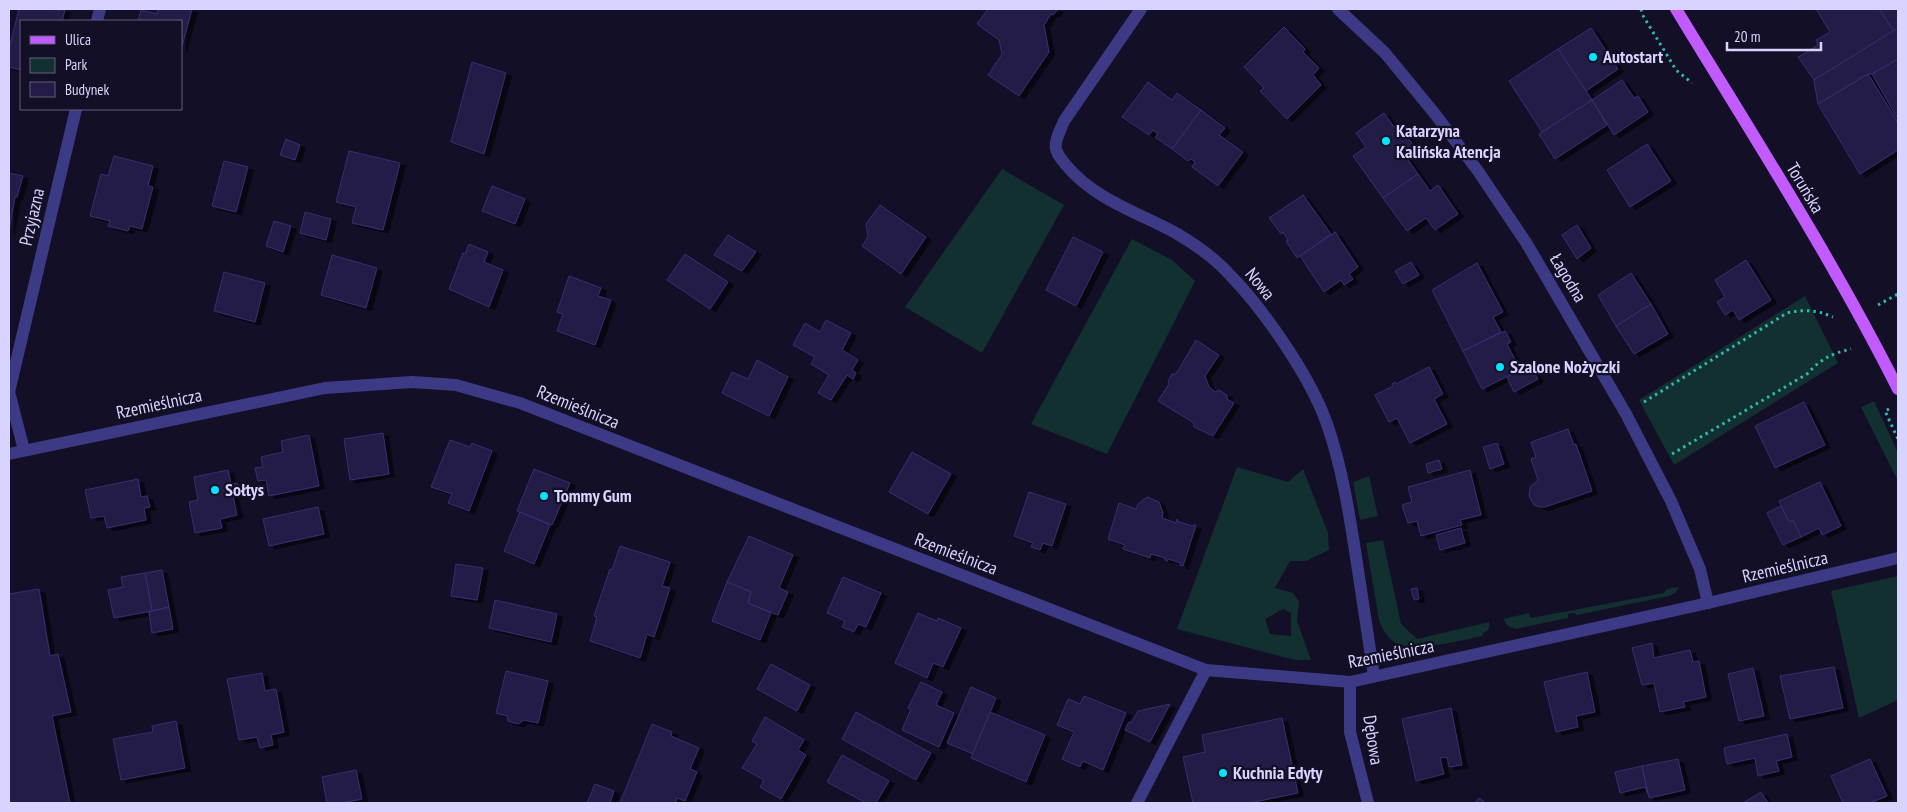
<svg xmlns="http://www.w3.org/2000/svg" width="1907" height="812" viewBox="0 0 1907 812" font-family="'PT Sans Narrow',sans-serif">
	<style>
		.green { fill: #12302f; fill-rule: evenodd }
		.building { fill: #241b47; stroke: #3b2d73; filter: url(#shadow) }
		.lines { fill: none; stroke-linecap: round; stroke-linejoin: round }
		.path { stroke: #2fb8b0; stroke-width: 3; stroke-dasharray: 2.5 4; stroke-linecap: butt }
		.minor { stroke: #3d3a85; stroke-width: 12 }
		.major { stroke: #c25bff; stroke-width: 12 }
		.poi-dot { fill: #00e5ff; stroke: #130f26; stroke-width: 2 }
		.labels { text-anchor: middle; stroke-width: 4.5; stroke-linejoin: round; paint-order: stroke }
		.poi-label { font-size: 18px; font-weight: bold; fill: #d9d4ff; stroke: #130f26; text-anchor: start }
		.street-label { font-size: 18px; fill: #d9d4ff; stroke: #130f26 }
	</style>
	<defs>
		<filter id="shadow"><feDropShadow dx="5.5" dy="3" stdDeviation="0" flood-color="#0009"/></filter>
	</defs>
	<rect width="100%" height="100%" fill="#130f26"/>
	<g class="green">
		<polygon points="1002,169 1064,205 982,353 905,307"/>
		<polygon points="1132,239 1172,260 1195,281 1107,454 1031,424"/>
		<polygon points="1805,296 1838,363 1674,465 1639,400"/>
		<polygon points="1874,401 1898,453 1898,481 1861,407"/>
		<path d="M1237 467 1288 482 1303 469 1328 533 1329 550 1306 561H1290L1275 588 1293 593 1299 601 1297 621 1311 660H1295L1177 629ZM1283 609 1291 613V636L1270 634 1265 619Z"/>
		<polygon points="1369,476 1378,516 1360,520 1353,482"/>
		<path d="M1383 540 1401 624 1417 639 1489 622C1491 628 1488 631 1483 633V636C1461 640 1413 654 1394 642 1386 636 1382 628 1379 620L1366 543Z"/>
		<polygon points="1898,576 1898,700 1859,718 1831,591"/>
		<polygon points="1679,587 1675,593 1669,596 1577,615 1574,613 1568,614 1568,618 1516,629 1508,626 1503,619 1529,613 1531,618 1664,593 1666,590 1671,588"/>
	</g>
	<g class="building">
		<polygon points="19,9 65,10 62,21 21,21 21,70 9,67 9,49"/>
		<polygon points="158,9 192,9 181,50 181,21 138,21 141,10 157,14"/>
		<polygon points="988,9 1058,9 1053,15 1051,14 1044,25 1049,52 1019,96 988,75 1002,54 999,40 977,24"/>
		<polygon points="1816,9 1879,9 1894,31 1814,80 1798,57 1818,45 1816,40 1830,32"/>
		<polygon points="1879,9 1898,9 1898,28 1894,31"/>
		<polygon points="1284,27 1305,49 1303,52 1319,68 1313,75 1321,85 1287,119 1260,91 1264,88 1244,67"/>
		<polygon points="1591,28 1618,69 1586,91 1558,49"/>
		<polygon points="1898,28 1898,59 1872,74 1868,74 1818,104 1814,80"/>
		<polygon points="1558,49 1592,100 1542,132 1509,81"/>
		<polygon points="1898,59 1898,119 1872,74"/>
		<polygon points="472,62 506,73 484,154 451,142"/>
		<polygon points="1868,74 1896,119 1898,125 1898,150 1860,174 1818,104"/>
		<polygon points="1622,80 1634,98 1638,96 1648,112 1614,135 1592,100"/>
		<polygon points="1148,82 1172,100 1177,93 1201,110 1172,149 1155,137 1158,134 1153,130 1149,135 1122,117"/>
		<polygon points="1592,100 1607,125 1555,159 1539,134"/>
		<polygon points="1201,110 1225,128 1219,135 1243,152 1218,186 1192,167 1195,162 1191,159 1188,161 1172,149"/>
		<polygon points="1384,113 1394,127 1398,125 1416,149 1406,157 1418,174 1383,198 1353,156 1366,147 1356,133"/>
		<polygon points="286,139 300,145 295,160 280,155"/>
		<polygon points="1647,144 1671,181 1630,207 1607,170"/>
		<polygon points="349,151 400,163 383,230 352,223 356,207 336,202"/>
		<polygon points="114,156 153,166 148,186 153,187 142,229 130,226 128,231 108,226 110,221 90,216 101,174 108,176"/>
		<polygon points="224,161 248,167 236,212 212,206"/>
		<polygon points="9,173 23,176 17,197 15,197 9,231"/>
		<polygon points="1418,174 1430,191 1438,185 1458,214 1435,230 1426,218 1407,231 1383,198"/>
		<polygon points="492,186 525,199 515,224 482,211"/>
		<polygon points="1303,195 1331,234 1297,258 1286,241 1288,240 1283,232 1281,234 1269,218"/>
		<polygon points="880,205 926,237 901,274 862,246 868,237 866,224"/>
		<polygon points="305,212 331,219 326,240 300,233"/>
		<polygon points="274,221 291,226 283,252 266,246"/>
		<polygon points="1577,225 1591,248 1577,259 1562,235"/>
		<polygon points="1335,232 1358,267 1349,274 1353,279 1344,285 1341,280 1324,292 1300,256"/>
		<polygon points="728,235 756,252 742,271 714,255"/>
		<polygon points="1073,237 1103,252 1076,306 1046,290"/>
		<polygon points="469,244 488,252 484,262 503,270 489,307 449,289 463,253 465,254"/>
		<polygon points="685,254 728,282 710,309 667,280"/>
		<polygon points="332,255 377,268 366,308 321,295"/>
		<polygon points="1746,260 1771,300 1739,320 1733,310 1725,315 1717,302 1725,297 1715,280"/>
		<polygon points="1411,262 1419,275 1403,284 1395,271"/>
		<polygon points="1477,263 1503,312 1493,317 1501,332 1463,351 1432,290"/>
		<polygon points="224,272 265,283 255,322 214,311"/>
		<polygon points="1631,273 1651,304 1616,326 1598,295"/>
		<polygon points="569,276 601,288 598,296 611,300 595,345 557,331 563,314 557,312"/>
		<polygon points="1651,304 1668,334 1634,354 1616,326"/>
		<polygon points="826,320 851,333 842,350 858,360 852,370 856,373 853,379 847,375 831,400 818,393 829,375 811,364 815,357 793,345 805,323 820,332"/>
		<polygon points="1505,331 1511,342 1507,344 1520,370 1482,389 1463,351"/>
		<polygon points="1196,340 1219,355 1205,376 1209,387 1215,392 1219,390 1227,395 1227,399 1234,403 1213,436 1194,427 1194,423 1158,401 1169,384 1168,381 1172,374 1176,374"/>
		<polygon points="757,360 788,377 769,416 722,393 732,372 748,379"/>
		<polygon points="1529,365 1538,379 1514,392 1507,377"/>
		<polygon points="1429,367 1443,394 1434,399 1447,424 1410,443 1397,418 1389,422 1375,395 1393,386 1392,384 1395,382 1396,384"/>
		<polygon points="1804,402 1825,445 1775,468 1755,426"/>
		<polygon points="1568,429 1574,445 1576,444 1592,491 1545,507 1540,507 1534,505 1529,496 1530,487 1538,480 1531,459 1536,457 1531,442"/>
		<polygon points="383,433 389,474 350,480 344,439"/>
		<polygon points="309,435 319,486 269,496 266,480 258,481 255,468 263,467 261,457 283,452 281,441"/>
		<polygon points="450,440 470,447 472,443 492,451 469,511 448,503 452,494 431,487"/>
		<polygon points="1497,443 1504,464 1490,469 1483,447"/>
		<polygon points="912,452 951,474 928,514 889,492"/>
		<polygon points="1439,460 1442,469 1428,473 1426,464"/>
		<polygon points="534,469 570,483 552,525 517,511"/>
		<polygon points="228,470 231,484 237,483 239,494 233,496 237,515 220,519 222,528 195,533 189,502 198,500 194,477"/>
		<polygon points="1470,470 1481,515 1460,520 1462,525 1421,536 1417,521 1408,523 1402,505 1412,502 1408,487"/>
		<polygon points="138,479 141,497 147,496 150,507 144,508 146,520 107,528 104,516 91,518 85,490"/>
		<polygon points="1820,482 1841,526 1822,535 1819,528 1801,537 1793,520 1789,522 1779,501"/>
		<polygon points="1029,492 1066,504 1052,546 1043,543 1040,550 1031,547 1033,543 1014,536"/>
		<polygon points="1147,497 1159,502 1163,513 1162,518 1176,523 1177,519 1179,522 1193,526 1193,525 1196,525 1183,566 1180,565 1181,563 1168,559 1167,561 1165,560 1165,558 1151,554 1150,558 1123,549 1125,545 1108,539 1119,503 1136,509 1138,504"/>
		<polygon points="1781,506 1789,522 1793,520 1801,537 1783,545 1767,513"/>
		<polygon points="318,507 324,534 269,546 263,519"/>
		<polygon points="520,512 550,525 534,564 504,551"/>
		<polygon points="1461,528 1465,543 1440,550 1436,535"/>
		<polygon points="749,536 793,555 779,588 788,592 778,615 748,603 751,592 727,582"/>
		<polygon points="620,546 670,562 662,586 670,588 654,637 647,634 640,658 590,641 597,617 594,616 610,569 612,570"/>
		<polygon points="456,564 483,568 477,600 451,596"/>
		<polygon points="162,570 169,607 152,611 145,573"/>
		<polygon points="145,573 152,611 114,618 108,590 123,587 121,577"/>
		<polygon points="843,577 881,593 866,627 858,624 854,632 842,627 845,621 827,613"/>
		<polygon points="727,582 751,592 748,603 771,613 760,640 712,621"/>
		<polygon points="1417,588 1419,599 1414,600 1411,589"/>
		<polygon points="39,589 50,656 58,654 71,712 52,716 70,803 9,803 9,594"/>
		<polygon points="495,600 557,614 551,642 489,628"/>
		<polygon points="169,607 173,629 152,633 149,612"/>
		<polygon points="918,613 937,621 938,618 961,628 943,667 933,663 927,678 895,663"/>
		<polygon points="1652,643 1654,658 1690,650 1693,662 1699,661 1706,697 1683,702 1685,707 1660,712 1654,683 1642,685 1632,648"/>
		<polygon points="771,664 810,685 797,711 757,689"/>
		<polygon points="1834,667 1843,708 1790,719 1780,676"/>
		<polygon points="1753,668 1764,716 1739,721 1728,674"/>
		<polygon points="506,671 548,681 538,723 524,720 518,724 508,721 507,716 496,713"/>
		<polygon points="1587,672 1595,712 1576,716 1578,727 1556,732 1544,682"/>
		<polygon points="262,673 265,691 276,689 284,732 271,735 273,745 260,748 257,737 239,740 227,679"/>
		<polygon points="921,682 942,692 936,705 954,713 939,747 902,730 911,709 908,708"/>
		<polygon points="971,687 996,698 973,754 947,743"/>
		<polygon points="1084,696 1126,713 1103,770 1083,761 1080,767 1062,759 1074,732 1057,725 1068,699 1080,704"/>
		<polygon points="1170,704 1150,742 1125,730 1129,722 1131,723 1138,711"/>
		<polygon points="1451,708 1462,765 1449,767 1447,757 1440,758 1444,774 1416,781 1402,719"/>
		<polygon points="856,712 931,753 916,780 842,739"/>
		<polygon points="990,712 1045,735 1026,782 971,758"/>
		<polygon points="765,717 804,740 798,750 806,755 781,799 760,787 764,780 742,768 757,744 752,741"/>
		<polygon points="1282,718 1298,793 1249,803 1193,803 1183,757 1205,752 1202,735"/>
		<polygon points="176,721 185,768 121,780 113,739 153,732 152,726"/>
		<polygon points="652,724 672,732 671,736 699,748 690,769 697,772 685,801 677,798 675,803 620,803"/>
		<polygon points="1787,734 1792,757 1776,761 1779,771 1758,776 1755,758 1727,764 1724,748"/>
		<polygon points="842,755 889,781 876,803 866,803 827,782"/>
		<polygon points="1678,759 1685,790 1649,798 1642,766"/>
		<polygon points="1870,759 1887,796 1870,803 1843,803 1831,776"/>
		<polygon points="1642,766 1648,794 1645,787 1620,793 1615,772"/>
		<polygon points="356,770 362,799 341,803 327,803 322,777"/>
		<polygon points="595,784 614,791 610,803 587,803"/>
		<polygon points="1761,792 1768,803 1743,803"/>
		<polygon points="1479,798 1486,803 1475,803"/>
	</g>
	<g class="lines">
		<g class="path">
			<polyline points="1641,9 1642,14 1676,70 1692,83"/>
			<polyline points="1878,305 1898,294"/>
			<path d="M1644 402 1787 313C1804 309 1817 310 1833 317"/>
			<polyline points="1889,409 1885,411 1898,439"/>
			<path d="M1672 454 1807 374C1822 358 1831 354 1851 349"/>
		</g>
		<g class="minor">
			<path d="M1141 9 1064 121C1061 129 1054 141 1056 149 1057 155 1063 161 1066 165 1094 199 1137 212 1174 232 1195 244 1215 258 1231 276 1265 311 1311 378 1327 424 1342 467 1349 512 1356 557 1362 597 1368 636 1374 676"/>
			<polyline points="1338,9 1385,53 1435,114 1478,171 1527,244 1626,414 1671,501 1700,569 1708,603"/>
			<polyline points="97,21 100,9"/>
			<polyline points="24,450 9,392 76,109"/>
			<polyline points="9,454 325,388 412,382 456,385 520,403 1206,670 1350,682 1708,603 1898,558"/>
			<polyline points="1350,682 1350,732 1368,803"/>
			<polyline points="1137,803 1206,670"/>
		</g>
		<path class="major" d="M1676 9C1752 134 1832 258 1898 389"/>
	</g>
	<g class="poi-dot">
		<circle cx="1593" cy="57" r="5"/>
		<circle cx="1386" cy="141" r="5"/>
		<circle cx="1500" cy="367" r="5"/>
		<circle cx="215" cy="490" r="5"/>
		<circle cx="544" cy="496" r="5"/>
		<circle cx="1223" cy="773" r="5"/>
	</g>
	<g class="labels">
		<g class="poi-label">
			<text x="1603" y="63">Autostart</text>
			<text x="1396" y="137">Katarzyna<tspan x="1396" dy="21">Kalińska Atencja</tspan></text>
			<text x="1510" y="373">Szalone Nożyczki</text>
			<text x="225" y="496">Sołtys</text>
			<text x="554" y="502">Tommy Gum</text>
			<text x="1233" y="779">Kuchnia Edyty</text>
		</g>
		<g class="street-label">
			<text transform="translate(1805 188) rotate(59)" y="6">Toruńska</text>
			<text transform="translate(32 217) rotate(-77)" y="6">Przyjazna</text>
			<text transform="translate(1568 278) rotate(59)" y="6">Łagodna</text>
			<text transform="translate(1260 284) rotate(51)" y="6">Nowa</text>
			<text transform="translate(159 404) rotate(-12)" y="6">Rzemieślnicza</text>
			<text transform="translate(578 407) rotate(22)" y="6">Rzemieślnicza</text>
			<text transform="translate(956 554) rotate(21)" y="6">Rzemieślnicza</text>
			<text transform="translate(1785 567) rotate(-13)" y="6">Rzemieślnicza</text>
			<text transform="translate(1391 654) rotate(-11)" y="6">Rzemieślnicza</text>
			<text transform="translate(1373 740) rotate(81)" y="6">Dębowa</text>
		</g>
	</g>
	<rect width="1907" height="812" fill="none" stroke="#d9d4ff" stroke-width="20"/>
	<rect x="20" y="20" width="162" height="90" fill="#130f26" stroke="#625e7d"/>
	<rect x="30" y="36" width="25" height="8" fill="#c25bff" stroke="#625e7d"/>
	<text x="65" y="45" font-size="15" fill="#d9d4ff">Ulica</text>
	<rect x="30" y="58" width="25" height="15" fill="#12302f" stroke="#625e7d"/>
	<text x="65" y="70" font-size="15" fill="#d9d4ff">Park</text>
	<rect x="30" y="82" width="25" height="15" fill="#241b47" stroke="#625e7d"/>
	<text x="65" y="95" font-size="15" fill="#d9d4ff">Budynek</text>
	<path d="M1727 42v8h94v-8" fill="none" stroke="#d9d4ff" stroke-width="2.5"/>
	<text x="1734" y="42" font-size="15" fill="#d9d4ff" stroke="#130f26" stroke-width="4" paint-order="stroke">20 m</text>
</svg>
